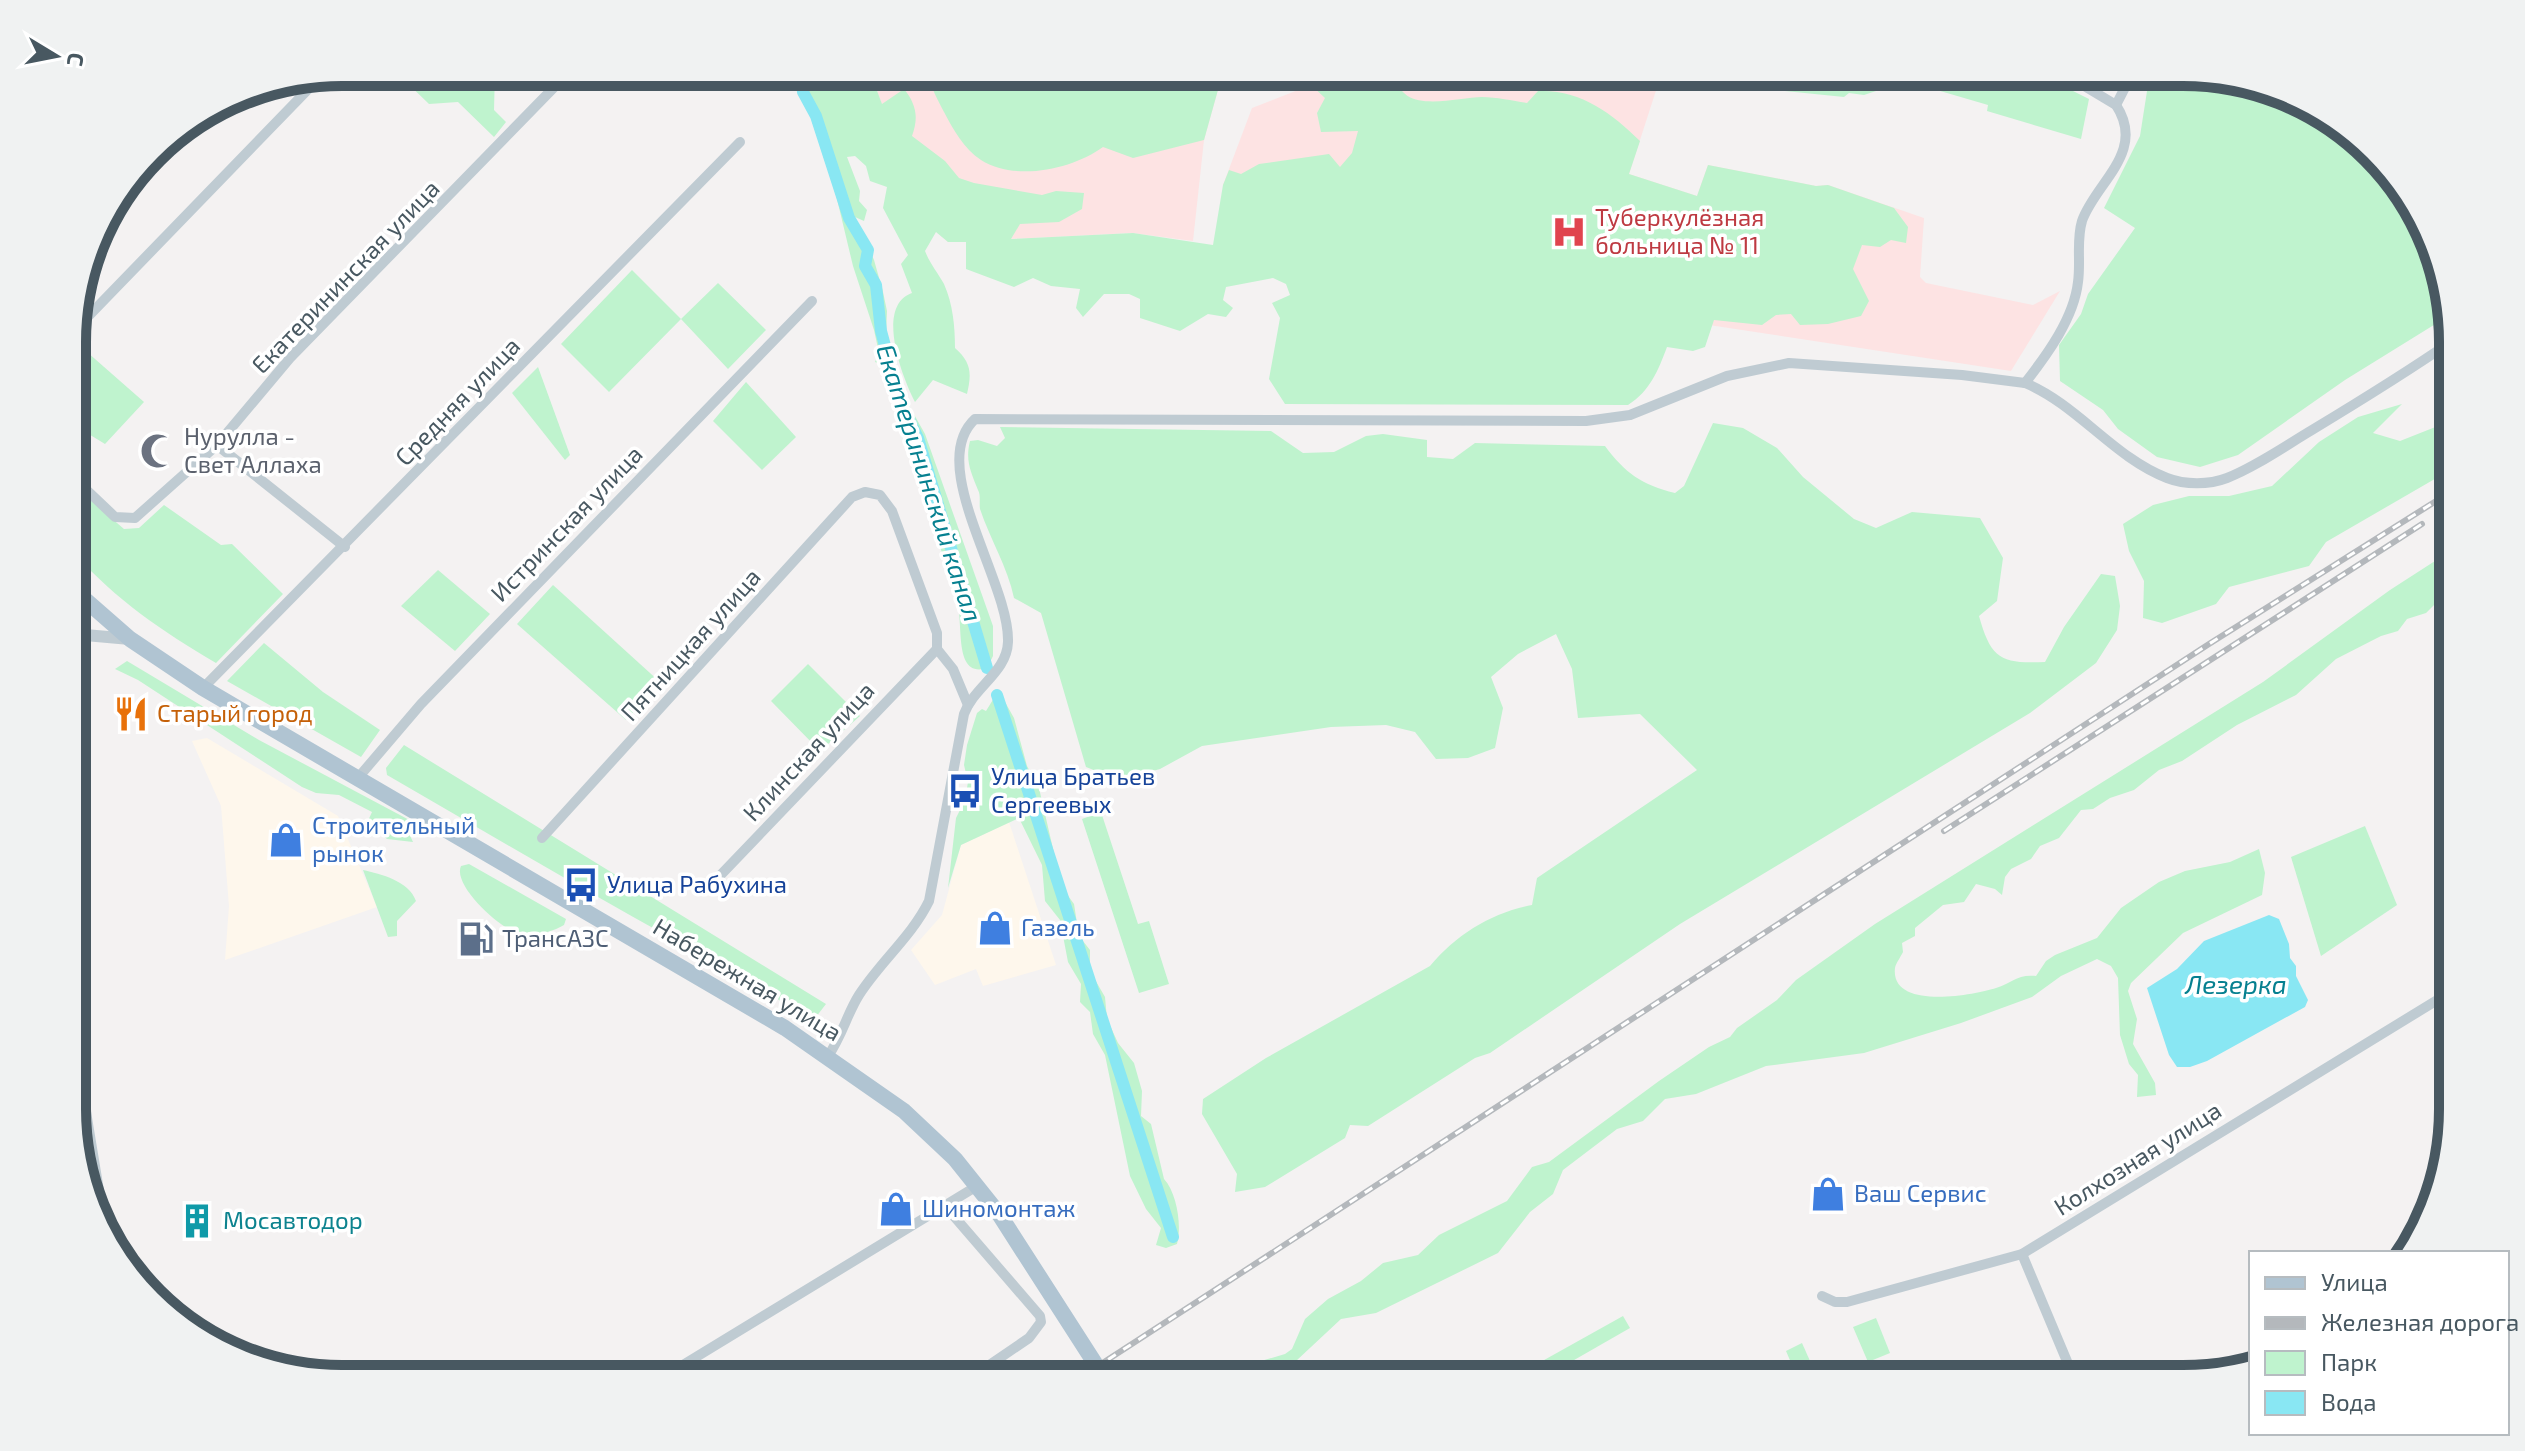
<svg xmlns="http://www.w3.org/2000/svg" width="2525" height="1451" viewBox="0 0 2525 1451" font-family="'Exo 2',sans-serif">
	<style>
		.commercial { fill: #fef7ec }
		.medical { fill: #fde3e3 }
		.green { fill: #bff3ce }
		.water { fill: #89e7f3 }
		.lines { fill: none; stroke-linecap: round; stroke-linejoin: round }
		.canal { stroke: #89e7f3; stroke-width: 12 }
		.minor { stroke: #bfcbd2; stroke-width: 10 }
		.tertiary { stroke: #bfcbd2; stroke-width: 12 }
		.primary { stroke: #b0c4d2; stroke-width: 16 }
		.rail-casing { stroke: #b4b8bc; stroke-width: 6 }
		.rail { stroke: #fff; stroke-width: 3; stroke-dasharray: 9; stroke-linecap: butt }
		.labels { text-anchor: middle; stroke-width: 7; stroke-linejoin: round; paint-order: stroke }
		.health-label { font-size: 24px; fill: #be3a42; stroke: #fff; text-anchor: start }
		.street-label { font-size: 24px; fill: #485861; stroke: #fff }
		.worship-label { font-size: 24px; fill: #5b616d; stroke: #fff; text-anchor: start }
		.food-label { font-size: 24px; fill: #c56008; stroke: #fff; text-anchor: start }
		.transit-label { font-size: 24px; fill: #164399; stroke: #fff; text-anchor: start }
		.shop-label { font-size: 24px; fill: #366cbe; stroke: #fff; text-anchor: start }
		.service-label { font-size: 24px; fill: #4e5e75; stroke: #fff; text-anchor: start }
		.culture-label { font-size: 24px; fill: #0d838f; stroke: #fff; text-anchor: start }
		.water-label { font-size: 26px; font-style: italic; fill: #068090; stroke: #fff }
		.rim { fill: none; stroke: #485861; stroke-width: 10 }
	</style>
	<rect width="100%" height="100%" fill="#f4f2f2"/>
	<g class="commercial">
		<polygon points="207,738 338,816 377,907 225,960 229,906 221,806 192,741"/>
		<polygon points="1009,822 1056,965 983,986 976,969 935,985 911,950 942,915 961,845"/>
	</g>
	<g class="medical">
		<polygon points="870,72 1223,72 1204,140 1193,241 1132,233 948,242 926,223"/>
		<polygon points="1324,72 1662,72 1629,174 1697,196 1708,165 1816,186 1828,185 1924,218 1920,277 1926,283 2033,305 2060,291 2011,371 1452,286 1223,185 1252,108 1311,85"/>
	</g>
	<g class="green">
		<polygon points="396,72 456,72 469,83 479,72 495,72 494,110 506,122 494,137 458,102 429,104"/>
		<path d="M795 72H870L882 104 904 89C916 104 919 117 912 136L945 161 959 178 974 183 1042 195 1056 191 1084 193 1082 209 1059 222 1020 224 1011 239 1133 233 1213 245 1223 185 1229 170 1241 174 1259 164 1329 154 1340 167 1352 153 1358 131 1321 132 1317 113 1325 98 1311 85 1324 72H1396C1397 117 1456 97 1482 97 1497 97 1513 101 1527 103L1538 91C1579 89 1611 112 1640 141L1629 174 1697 196 1708 165 1816 186 1828 185 1894 208 1908 227 1906 243 1891 240 1880 247 1862 245 1853 269 1869 301 1861 316 1828 324 1800 325 1791 314 1776 315 1762 325 1714 320 1705 347 1693 351 1667 347C1658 371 1650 391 1628 405L1285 404 1269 379 1280 318 1272 303 1290 295 1286 284 1273 278 1226 287 1223 300 1233 308 1226 317 1208 314 1180 331 1140 318V299L1129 294H1104L1083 317 1076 308 1080 289 1051 286 1033 278 1014 287 966 269V242H948L936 232 925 251C930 264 938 273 944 284 953 304 955 327 955 348 971 362 972 373 967 394L933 380 915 402C902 377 875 306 912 293L901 264 908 255 883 208 887 187 870 181 866 166 855 156 847 157 860 191 859 201 867 210 864 221 855 217 874 260 883 292 887 311 886 335 897 384 925 434 993 626V656L987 668C953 679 964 623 957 603 939 547 925 489 908 433 901 409 888 388 883 365L875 362 879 353 874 330 853 266 836 195 811 118 796 87Z"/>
		<path d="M929 72H1223L1204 140 1133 158 1103 147C1073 169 1016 182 981 160 964 149 953 129 944 112 937 98 930 87 929 72Z"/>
		<polygon points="1712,72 2035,72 2089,99 2081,139 1987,111 1988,105 1906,81 1864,95 1849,93 1844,97 1785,91"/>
		<polygon points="2150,72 2184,72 2318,108 2408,192 2450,315 2345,380 2238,455 2200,467 2157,457 2118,429 2103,410 2060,381 2059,345 2081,314 2088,294 2135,228 2104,208 2140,136"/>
		<polygon points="632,270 681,319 718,283 766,330 728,369 681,319 609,392 561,344"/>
		<polygon points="87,352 144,402 105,444 74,425 74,360"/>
		<polygon points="538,367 570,455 565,460 512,393"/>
		<polygon points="746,382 796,437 762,470 713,421"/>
		<polygon points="2402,404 2373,433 2400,441 2443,424 2452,444 2452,469 2326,542 2309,566 2229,587 2216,604 2162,623 2143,618 2144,581 2129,551 2123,524 2153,505 2189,496 2229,496 2272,486 2319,442 2358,417"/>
		<path d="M1713 423 1743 428 1777 448 1803 477 1854 519 1876 528 1912 512 1980 518 2003 558 1997 601 1979 616C1991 659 2001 664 2045 662L2064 627 2101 574 2115 576 2120 606 2117 630 2096 663 2030 713 1680 924 1490 1053 1475 1058 1368 1126 1350 1125 1345 1138 1265 1187 1235 1192 1237 1174 1202 1114 1203 1099 1266 1058 1430 966C1457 934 1491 913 1532 905L1537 878 1697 770 1640 714 1578 718 1572 669 1556 634 1518 654 1491 677 1503 708 1495 748 1468 758 1436 759 1415 732 1386 725 1331 727 1202 746 1160 769 1119 780 1086 767 1041 613 1014 598C1008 568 990 539 980 509 979 503 981 495 978 490 971 472 965 461 970 441L978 440 997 446 1005 438 1000 427 1271 431 1303 453 1334 452 1366 436 1383 434 1427 440V457L1453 459 1475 443 1605 446C1625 473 1642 485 1675 493L1684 486Z"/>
		<path d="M74 486 124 529 139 528 164 505 221 545 232 544 283 594 216 663C162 631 116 600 74 553Z"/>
		<path d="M2452 550V594L2441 598 2426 613 2407 619 2398 631 2381 636 2336 659 2296 695 2237 725 2182 761 2159 770 2134 790 2110 798 2093 809 2081 810 2059 838 2040 846 2031 859 2011 869 2005 877 2002 895 1995 889 1976 884 1964 902 1943 905 1915 928V936L1902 943 1903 952C1900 958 1896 963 1895 968 1890 1011 1974 995 1996 988 2012 983 2017 974 2036 976L2046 961 2055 955 2097 938 2121 908 2159 882 2185 871 2230 862 2259 849 2265 873 2262 895 2183 933 2131 983 2128 991 2137 1019 2133 1044 2155 1083 2156 1095 2137 1097 2138 1075 2129 1064 2120 1035 2118 978 2111 966 2097 959 2061 976 2032 997 1961 1023 1864 1053 1766 1066 1696 1094 1665 1099 1643 1121 1617 1129 1563 1170 1553 1194 1530 1212 1498 1253 1376 1313 1341 1319 1296 1361 1281 1368 1271 1364 1262 1367 1249 1379H1192L1195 1368 1202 1365 1218 1371 1234 1369 1285 1354 1292 1349 1305 1319 1328 1299 1361 1281 1383 1263 1418 1255 1439 1235 1507 1201 1532 1167 1549 1162 1659 1081 1709 1047 1730 1037 1737 1028 1777 1000 1796 980 1875 924 2263 682 2390 590Z"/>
		<polygon points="438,570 490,614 455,651 401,606"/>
		<polygon points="553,585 661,683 626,720 517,624"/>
		<polygon points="264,643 323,692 380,730 361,757 227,681"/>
		<polygon points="127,661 259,740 415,823 405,825 413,842 387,839 367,823 372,812 339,795 316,793 302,787 138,680 115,669"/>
		<polygon points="808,664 860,716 820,751 771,701"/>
		<path d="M1001 695 1014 718 1027 766 1039 788 1057 866 1066 893 1074 904 1079 936 1090 950V971L1105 997 1107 1019 1118 1043 1134 1063 1142 1091 1141 1116 1151 1124 1164 1179C1177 1193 1182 1226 1177 1244L1166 1248 1156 1245 1161 1228 1146 1209 1130 1176 1105 1055 1093 1034 1090 1012 1080 1002 1081 984 1068 962 1060 920 1045 901 1042 865 1019 818 961 845 948 888 956 818 965 800 968 782 964 765 967 745 977 713 982 709 986 711 994 698Z"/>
		<polygon points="91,740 91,777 82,789 74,789 74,741"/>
		<path d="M404 745 826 1004 816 1017C795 1018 777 996 759 986 633 919 511 847 387 775L386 768Z"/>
		<polygon points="1101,812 1138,924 1149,921 1169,984 1139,993 1082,819"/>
		<polygon points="2365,826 2397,905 2321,956 2291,857"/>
		<path d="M469 864 566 919 564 925C552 932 534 937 520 934 501 930 452 885 461 866Z"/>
		<path d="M363 870C381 874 409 881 416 901L397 921V936L388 937Z"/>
		<polygon points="1623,1316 1630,1328 1541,1379 1521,1379 1519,1374"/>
		<polygon points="1876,1318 1890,1353 1868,1362 1853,1327"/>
		<polygon points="1802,1343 1818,1379 1798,1379 1786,1351"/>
	</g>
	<polygon class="water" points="2269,915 2279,919 2289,944 2290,958 2296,966 2296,976 2308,1000 2305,1007 2207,1061 2190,1067 2177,1067 2169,1055 2147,988 2177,969 2204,941"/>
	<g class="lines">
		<g class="canal">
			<polyline points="801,72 803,92 816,116 849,218 868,250 865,266 876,285 881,331 900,401 918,438 987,668"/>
			<polyline points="997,695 1173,1237"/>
			<polyline points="1212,1371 1214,1379"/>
		</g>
		<g class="minor">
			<polyline points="2116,105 2133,72"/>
			<polyline points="74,331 321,76"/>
			<path d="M2025 383C2047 355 2074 318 2078 282 2081 261 2076 241 2082 221 2095 183 2147 152 2116 105L2061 72"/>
			<polyline points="217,445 345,547"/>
			<polyline points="74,478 115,517 135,518 217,445 290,358 569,72"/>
			<polyline points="203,688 740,142"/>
			<polyline points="357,779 421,704 812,301"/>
			<polyline points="542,838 852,497 865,492 880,495 892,511 937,633 937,649 953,669 968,705"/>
			<polyline points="712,884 937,649"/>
			<path d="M828 1056C842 1036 847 1014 859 995 880 962 912 936 929 901L964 714C974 687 1007 672 1008 642 1010 582 925 465 975 419L1586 421 1630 415 1727 376 1789 363 1962 375 2025 383C2078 405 2113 457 2167 478 2185 485 2209 485 2227 478 2257 466 2285 446 2312 430 2360 401 2407 372 2452 341"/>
			<polyline points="946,1207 1040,1316 1041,1322 1029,1338 969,1379"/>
			<polyline points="2022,1254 2074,1378"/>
			<polyline points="1822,1296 1835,1302 1847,1302 2022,1254 2452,991"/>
			<polyline points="2245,1365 2251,1361"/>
			<polyline points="660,1379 977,1186"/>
		</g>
		<g class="tertiary">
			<polyline points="74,630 85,601"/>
			<polyline points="74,634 130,639"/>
			<polyline points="74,1045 103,1221"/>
		</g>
		<polyline class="primary" points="74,590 130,639 203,688 785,1028 904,1111 955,1159 999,1214 1105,1379"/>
		<g class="rail-casing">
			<g id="rail">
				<polyline points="1944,831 2422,524"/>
				<polyline points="1078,1379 2209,644 2452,491"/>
			</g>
		</g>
		<use href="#rail" class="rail"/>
	</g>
	<defs>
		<g id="hospital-bare" transform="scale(2.76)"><path d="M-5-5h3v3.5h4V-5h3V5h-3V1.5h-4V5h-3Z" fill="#e0444e" stroke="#fff" stroke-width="2.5" paint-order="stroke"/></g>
		<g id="mosque-bare" transform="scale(2.76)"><path d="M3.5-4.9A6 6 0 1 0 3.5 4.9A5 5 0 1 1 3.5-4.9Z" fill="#6b7280" stroke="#fff" stroke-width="2.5" paint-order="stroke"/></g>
		<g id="restaurant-bare" transform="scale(2.76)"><path d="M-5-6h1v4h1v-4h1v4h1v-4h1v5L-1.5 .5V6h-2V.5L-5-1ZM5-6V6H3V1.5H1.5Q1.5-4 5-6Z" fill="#e8710a" stroke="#fff" stroke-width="2.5" paint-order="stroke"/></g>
		<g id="bus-bare" transform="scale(2.76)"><path d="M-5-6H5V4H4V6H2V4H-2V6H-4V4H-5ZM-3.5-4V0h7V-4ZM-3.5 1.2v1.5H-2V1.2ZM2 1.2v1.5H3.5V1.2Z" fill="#1a4fb4" stroke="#fff" stroke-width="2.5" paint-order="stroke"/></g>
		<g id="shop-bare" transform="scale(2.76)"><path d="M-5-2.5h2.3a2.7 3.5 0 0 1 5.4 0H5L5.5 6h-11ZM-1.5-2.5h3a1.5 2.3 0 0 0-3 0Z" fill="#3f7fe0" stroke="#fff" stroke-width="2.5" paint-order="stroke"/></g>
		<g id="fuel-bare" transform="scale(2.76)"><path d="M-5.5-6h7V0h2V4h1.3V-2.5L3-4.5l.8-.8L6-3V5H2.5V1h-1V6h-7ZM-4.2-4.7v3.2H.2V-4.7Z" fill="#5c6f8a" stroke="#fff" stroke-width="2.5" paint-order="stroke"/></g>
		<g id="building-bare" transform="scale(2.76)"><path d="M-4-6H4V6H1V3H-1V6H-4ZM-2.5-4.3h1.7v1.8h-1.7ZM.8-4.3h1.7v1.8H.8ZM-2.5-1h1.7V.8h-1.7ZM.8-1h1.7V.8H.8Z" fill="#0f9aa8" stroke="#fff" stroke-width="2.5" paint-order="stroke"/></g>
	</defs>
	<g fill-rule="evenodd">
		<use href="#hospital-bare" x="1569" y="232"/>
		<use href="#mosque-bare" x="158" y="451"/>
		<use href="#restaurant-bare" x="131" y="714"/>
		<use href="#bus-bare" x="965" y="791"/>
		<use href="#shop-bare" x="286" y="840"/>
		<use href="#bus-bare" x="581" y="885"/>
		<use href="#shop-bare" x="995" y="928"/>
		<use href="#fuel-bare" x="476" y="939"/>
		<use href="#shop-bare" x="1828" y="1194"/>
		<use href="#shop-bare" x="896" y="1209"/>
		<use href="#building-bare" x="197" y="1221"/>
	</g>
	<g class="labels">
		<g class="health-label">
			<text x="1595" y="226">Туберкулёзная<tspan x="1595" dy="28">больница № 11</tspan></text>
		</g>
		<g class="street-label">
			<text transform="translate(346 277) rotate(-46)" y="8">Екатерининская улица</text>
			<text transform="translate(458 402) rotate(-46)" y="8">Средняя улица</text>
			<text transform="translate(567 524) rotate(-46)" y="8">Истринская улица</text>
			<text transform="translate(691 645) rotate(-48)" y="8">Пятницкая улица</text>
			<text transform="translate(809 752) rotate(-47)" y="8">Клинская улица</text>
			<text transform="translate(747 980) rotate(31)" y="8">Набережная улица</text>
			<text transform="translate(2138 1159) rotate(-32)" y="8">Колхозная улица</text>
		</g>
		<g class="worship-label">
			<text x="184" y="445">Нурулла -<tspan x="184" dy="28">Свет Аллаха</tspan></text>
		</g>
		<g class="food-label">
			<text x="157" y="722">Старый город</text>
		</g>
		<g class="transit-label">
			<text x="991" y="785">Улица Братьев<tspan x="991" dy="28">Сергеевых</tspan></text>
			<text x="607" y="893">Улица Рабухина</text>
		</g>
		<g class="shop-label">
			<text x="312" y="834">Строительный<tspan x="312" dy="28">рынок</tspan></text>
			<text x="1021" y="936">Газель</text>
			<text x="1854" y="1202">Ваш Сервис</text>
			<text x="922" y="1217">Шиномонтаж</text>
		</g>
		<g class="service-label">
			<text x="502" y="947">ТрансАЗС</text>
		</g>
		<g class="culture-label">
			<text x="223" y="1229">Мосавтодор</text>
		</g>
		<g class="water-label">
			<text transform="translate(929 483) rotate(72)" y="9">Екатерининский канал</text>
			<text x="2236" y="994">Лезерка</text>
		</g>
	</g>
	<path d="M0 0H2525V1451H0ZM342 86H2183A256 256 0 0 1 2439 342V1109A256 256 0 0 1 2183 1365H342A256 256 0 0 1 86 1109V342A256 256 0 0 1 342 86Z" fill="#f0f2f2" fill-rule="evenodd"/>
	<path class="rim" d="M342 86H2183A256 256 0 0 1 2439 342V1109A256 256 0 0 1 2183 1365H342A256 256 0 0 1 86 1109V342A256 256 0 0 1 342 86Z"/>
	<rect x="2249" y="1251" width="260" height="184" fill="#ffffff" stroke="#b6bcc0" stroke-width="2"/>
	<rect x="2265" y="1277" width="40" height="12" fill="#b0c4d2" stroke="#b6bcc0" stroke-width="2"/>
	<text x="2321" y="1291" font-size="24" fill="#485861">Улица</text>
	<rect x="2265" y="1317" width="40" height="12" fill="#b4b8bc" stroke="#b6bcc0" stroke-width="2"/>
	<text x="2321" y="1331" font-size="24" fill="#485861">Железная дорога</text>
	<rect x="2265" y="1351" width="40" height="24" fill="#bff3ce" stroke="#b6bcc0" stroke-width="2"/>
	<text x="2321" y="1371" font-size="24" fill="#485861">Парк</text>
	<rect x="2265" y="1391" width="40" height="24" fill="#89e7f3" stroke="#b6bcc0" stroke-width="2"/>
	<text x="2321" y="1411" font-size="24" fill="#485861">Вода</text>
	<g transform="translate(56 56) rotate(100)" stroke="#ffffff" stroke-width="6" paint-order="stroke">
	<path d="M0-6L14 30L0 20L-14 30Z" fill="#485861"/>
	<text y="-12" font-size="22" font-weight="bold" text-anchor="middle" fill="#485861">С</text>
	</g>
</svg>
